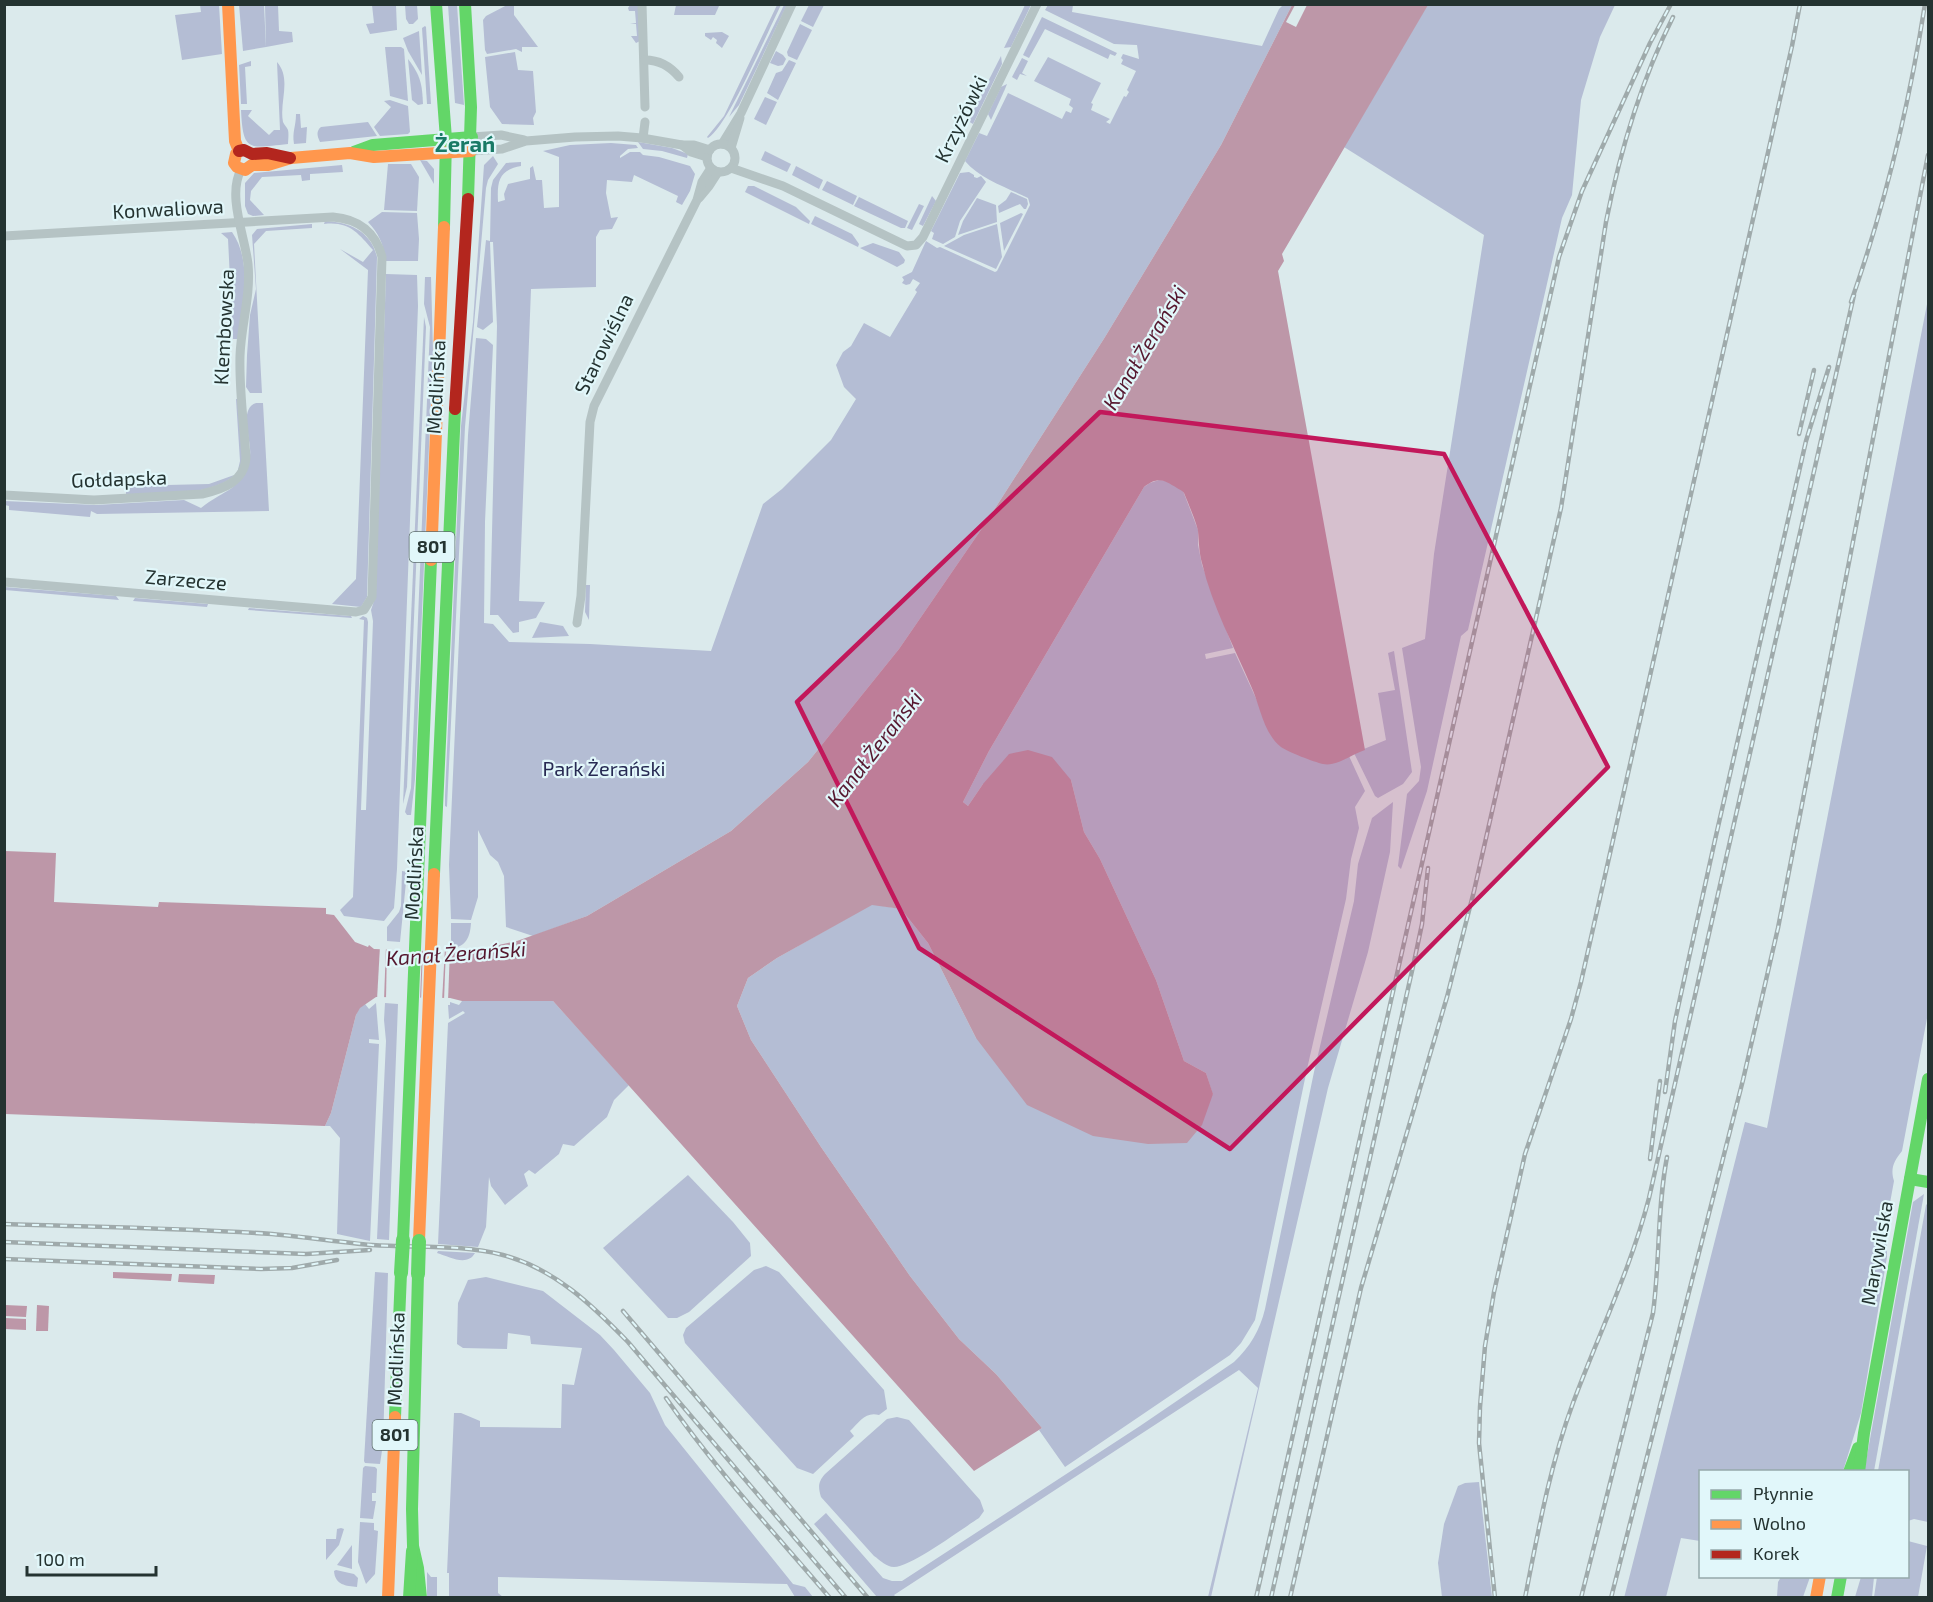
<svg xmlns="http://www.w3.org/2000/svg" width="1933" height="1602" viewBox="0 0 1933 1602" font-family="'Exo 2',sans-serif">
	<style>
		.green { fill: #b4bdd4 }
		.water { fill: #bd97a8 }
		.pier { fill: #dbeaec }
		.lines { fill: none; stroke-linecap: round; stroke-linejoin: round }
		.street { stroke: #b5c3c4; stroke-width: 9 }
		.fast { stroke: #63d668; stroke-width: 12 }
		.slow { stroke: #ff974d; stroke-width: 12 }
		.jam { stroke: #b3261e; stroke-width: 12 }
		.rail-casing { stroke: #9faaab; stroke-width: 4.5 }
		.rail { stroke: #e1f7fa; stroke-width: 2; stroke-dasharray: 7; stroke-linecap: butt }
		.fast-bridge { stroke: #63d668; stroke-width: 14 }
		.marked { fill: #c2185b; fill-opacity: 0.2; stroke: #c2185b; stroke-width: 4.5; stroke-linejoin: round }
		.labels { text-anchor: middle; stroke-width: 4.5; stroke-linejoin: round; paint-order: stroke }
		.shield { fill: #e1f7fa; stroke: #5d6e6d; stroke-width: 1.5 }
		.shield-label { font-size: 18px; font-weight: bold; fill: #243331 }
		.street-label { font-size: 20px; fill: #243331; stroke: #e1f7fa }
		.park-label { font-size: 20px; fill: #272a53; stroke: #e1f7fa }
		.water-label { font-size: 21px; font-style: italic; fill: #56182f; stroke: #e1f7fa }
		.quarter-label { font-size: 22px; font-weight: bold; fill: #187a66; stroke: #e1f7fa }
	</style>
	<rect width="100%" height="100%" fill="#dbeaec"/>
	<g class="green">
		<polygon points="509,4 514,5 514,15 538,47 522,47 522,52 516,49 487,54 485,50 483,20 486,16"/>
		<polygon points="717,4 719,6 715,15 674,15 676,5"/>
		<polygon points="1428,4 1615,5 1600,37 1581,100 1572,195 1562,218 1468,630 1461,636 1427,791 1401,869 1398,866 1407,794 1419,781 1421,767 1402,648 1425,639 1434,554 1484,235 1344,147"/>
		<polygon points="200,5 219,5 222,54 182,60 175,15 201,12"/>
		<polygon points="239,5 264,5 266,47 243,51"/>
		<polygon points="265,5 278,5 279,31 292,32 293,42 266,47"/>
		<polygon points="372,5 396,5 397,30 370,34 366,24 374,23"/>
		<polygon points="405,5 417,5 418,19 413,24 409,24 406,19"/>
		<polygon points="448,5 457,5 464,105 455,103"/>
		<polygon points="630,5 638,5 640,41 636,43 631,36 637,36 636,24 630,23 636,23 635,11 629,11 628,8"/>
		<path d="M777 5H781C768 30 728 127 708 138L707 137 724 116Z"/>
		<polygon points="784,5 787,5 739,105 729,117"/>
		<polygon points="809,5 824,5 813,27 801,21"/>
		<polygon points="1025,5 1031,5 1011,47 1004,48"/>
		<path d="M1048 5H1073L1072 12 1262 46 1279 9 1283 5H1292L1221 145 1105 337 985 524 899 649 808 762 731 831 587 916 533 936 506 927 504 876 498 862 490 855 478 830V897L471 920 451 919 449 865 468 435 476 338 486 339 493 345 485 522 484 623 493 624 509 642 590 644 711 651 763 504 782 489 831 440 856 399 844 387 836 365 843 352 851 346 864 323 890 337 917 292 915 290 920 283 913 279 910 284 906 285 902 283 904 280 902 277 912 272 926 241 937 248 940 247 995 272 997 271 1030 205 1028 198C1008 188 980 179 965 161L979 133 987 136 1008 93 1062 119 1066 111 1071 113 1073 108 1069 105 1071 99 1034 81 1048 57 1101 83 1091 103 1093 104 1091 110 1110 119 1106 122 1110 124 1124 96 1126 97 1129 92 1127 90 1136 71 1121 64 1123 60 1121 58 1123 54 1139 59 1137 45 1114 44 1045 10Z"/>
		<polygon points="1042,17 1117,53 1115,56 1110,54 1108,59 1045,29 1029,58 1023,55"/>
		<polygon points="800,24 812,30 797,60 788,56 787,52"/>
		<polygon points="425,26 426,27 431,104 427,104 422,28"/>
		<polygon points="419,31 422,75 408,51 403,38"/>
		<polygon points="722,32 729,36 722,48 716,43 717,40 713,37 711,40 705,36 705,33"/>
		<polygon points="385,47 401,47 404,49 408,101 390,96"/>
		<polygon points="776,51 783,55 786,59 783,65 778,66 770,63"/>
		<polygon points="515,52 518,70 533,71 536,112 533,118 534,125 502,124 490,107 485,57"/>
		<polygon points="1001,56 1002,64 973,124 968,121"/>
		<polygon points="1022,58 1028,61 1022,73 1027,76 1020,74 1017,80 1012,77"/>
		<path d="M408 59C421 76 422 84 423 104L418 105 412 100Z"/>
		<polygon points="789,60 796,63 778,100 767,93 776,73 782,71"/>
		<polygon points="251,61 251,66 245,67 247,104 241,104 239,65"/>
		<path d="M277 62C292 79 279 102 283 122 284 125 287 127 288 130 289 134 288 141 288 144 249 148 243 153 241 110H252L248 116 269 135 274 130H280Z"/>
		<polygon points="1007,84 1005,89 991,120 988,114 1001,87"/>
		<polygon points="765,97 777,102 766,125 754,119"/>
		<polygon points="390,100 408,106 410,132 408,134 380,136 374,127 391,107 384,101"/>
		<path d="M296 114H300L301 128 307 127 306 143 294 144C292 131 296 127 296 114Z"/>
		<path d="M368 122 377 136 320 142C317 136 316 131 321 127Z"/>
		<polygon points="638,142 672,148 688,154 687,158 662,151 643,149"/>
		<path d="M611 143 636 145 638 148 628 149 620 156V158L630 152H640L643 155 659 157 690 166 695 174 690 191 682 205 676 202 678 196 634 175 632 182 607 180 606 193 611 218 618 217 612 229 600 230 596 237V287L531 289 519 601 545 602 536 618 519 622V632L513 633 498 615H490L497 326 493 242H490L493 322 483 330 477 327 486 240 490 241 491 188 493 180 506 163 521 162V166C499 170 497 181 498 202L505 200 504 194 508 184 530 179V168L533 166 536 180H542L544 208 559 207V157L543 151 570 145Z"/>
		<polygon points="765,151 791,164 787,172 761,160"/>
		<polygon points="493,156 498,164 488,180 486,188 465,427 447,807 445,806 445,796 461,426 473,322 484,165"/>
		<polygon points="420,160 427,161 434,169 434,184"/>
		<polygon points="388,164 411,164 419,177 417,211 384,210"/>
		<polygon points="342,165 343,172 310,174 310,180 302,181 301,175 262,177 251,191 250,200 264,215 253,216 248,214 245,206 245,183 254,173"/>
		<polygon points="796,166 823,180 819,189 792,175"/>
		<polygon points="969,172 974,175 974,177 977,178 981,176 986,182 960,221 955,237 943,244 932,239 934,233 931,231 960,173"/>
		<polygon points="827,181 857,196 853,205 822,190"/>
		<polygon points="748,186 754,186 796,207 810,221 809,224 745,192"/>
		<polygon points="1011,192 1027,199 1028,204 1026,209 1024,209 1020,204 999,213 998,206 1006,200"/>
		<polygon points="932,196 936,201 923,226 919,224"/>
		<polygon points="859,197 908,221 905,228 901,228 854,206"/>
		<polygon points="977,198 996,205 997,222 958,235 963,221"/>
		<polygon points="919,204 924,206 912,230 907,228"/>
		<path d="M382 212 417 213 419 239 418 261H386C383 244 380 235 368 222Z"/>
		<polygon points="1021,213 1023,214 1004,251 1000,223"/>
		<polygon points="815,216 852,234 859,244 858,247 811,224"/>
		<path d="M325 221C349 222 371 231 377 257L367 597 361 607 332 604 356 579 368 270 340 249 363 262 373 250C358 233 349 221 324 224Z"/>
		<polygon points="312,224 312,228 266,231 254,244 262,393 250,393 246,387 247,355 250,315 256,289 252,235 257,229"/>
		<polygon points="997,224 1002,257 996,269 944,246 964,235"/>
		<path d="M232 232C253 262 242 305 239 339H233L228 239 221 233Z"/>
		<polygon points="873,243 899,252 905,260 904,263 897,267 860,248"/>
		<polygon points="386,274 417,275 418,306 397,869 394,908 384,921 344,916 340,910 353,897 364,620 359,619 363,616 367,618 368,622 361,810 366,810 373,621 371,610 375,598"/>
		<polygon points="425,277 431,277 433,351 415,779 411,815 407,815 405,812 411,788 430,327 424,304"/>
		<path d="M1928 299V1013L1902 1151C1894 1161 1890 1168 1894 1181L1883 1241 1887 1245V1257L1861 1413 1843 1471 1700 1472V1541L1681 1538 1666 1597 1624 1598 1745 1122 1767 1128Z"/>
		<polygon points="424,317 426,327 407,787 403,804"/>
		<path d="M236 399H238C239 414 245 446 243 460 235 498 157 494 126 497V486L209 484 237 474 240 461Z"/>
		<path d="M256 403H263L269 511 97 514 91 511 90 517 9 510V506L5 505 4 501 96 505 184 500 201 508C224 489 244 491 250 455 252 441 238 409 256 403Z"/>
		<polygon points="1159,480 1169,481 1183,491 1198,530 1198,545 1202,565 1233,648 1205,654 1206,659 1235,653 1260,707 1349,756 1365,791 1355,807 1359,828 1351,859 1346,899 1307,1069 1255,1320 1241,1343 1230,1355 1065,1467 1039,1430 1042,1428 996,1374 959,1339 910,1276 821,1147 751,1040 737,1006 748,978 777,958 872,904 901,909 928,943 976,1038 1213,1095 1206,1073 1184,1061 1156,980 1100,859 1084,832 1071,780 983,784 968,806 963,802 989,751 1144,487 1150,483"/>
		<polygon points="586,585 590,585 589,620 585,612"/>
		<polygon points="4,587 116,596 119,600 5,590"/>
		<polygon points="135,598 208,604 207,607 133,601"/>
		<polygon points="249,608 351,616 352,618 248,610"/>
		<polygon points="540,622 563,626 569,636 532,638"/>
		<polygon points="1394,651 1412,772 1403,784 1378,798 1375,796 1354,753 1386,740 1378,693 1395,690 1388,653"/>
		<path d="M1393 802 1390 852 1368 952 1328 1088 1211 1597H1208L1258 1388 1239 1370 894 1595 896 1597H877L814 1524 826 1513 883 1578 892 1581H902L1140 1426 1234 1362C1250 1347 1260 1330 1265 1309L1314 1072 1354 901 1358 864 1372 818Z"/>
		<polygon points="402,871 407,872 400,942 387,941 387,927 399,912 401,906"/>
		<path d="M451 923H471C470 938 466 946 451 949Z"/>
		<polygon points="462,1001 553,1001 629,1085 614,1100 607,1117 574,1146 563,1144 559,1154 535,1174 529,1170 524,1174 528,1186 505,1205 491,1186 489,1177 486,1227 478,1247 438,1244 448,1023 465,1013 463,1011 449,1019 448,1005 450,1005 450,1002 459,1005"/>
		<polygon points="376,1003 379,1040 369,1039 369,1043 379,1044 370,1241 337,1234 340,1138 330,1126 325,1126 331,1113 356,1015 359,1008 365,1004 369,1009"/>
		<polygon points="385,1003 398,1004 389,1240 377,1239 386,1041 384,1020"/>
		<polygon points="688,1175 733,1222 750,1243 751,1256 689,1312 677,1318 668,1318 603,1248"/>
		<polygon points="1924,1194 1874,1471 1864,1472 1913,1202"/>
		<polygon points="1928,1203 1928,1522 1914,1519 1908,1521 1908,1472 1878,1471 1926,1205"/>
		<path d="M438 1251 475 1253C467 1267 450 1257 437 1253Z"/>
		<path d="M766 1266 779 1272 884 1390 887 1409 879 1415C866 1411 859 1422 850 1431L854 1436 813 1474 797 1468 685 1343 683 1335 686 1328 754 1270Z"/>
		<polygon points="375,1272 388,1273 383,1444 380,1464 365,1463 364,1461"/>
		<polygon points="486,1277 543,1291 600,1335 614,1350 650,1393 665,1425 793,1584 805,1587 813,1597 795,1597 787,1584 498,1577 498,1593 503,1597 449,1597 449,1573 447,1573 454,1413 461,1413 480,1421 480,1427 561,1428 562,1384 574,1385 582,1348 531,1344 530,1336 508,1333 507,1349 463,1348 457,1344 458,1303 468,1280"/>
		<path d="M897 1417 909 1420 980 1500 984 1511 979 1518C963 1528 911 1567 894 1567 886 1567 880 1560 874 1556L821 1497C818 1487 818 1482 825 1474L887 1419Z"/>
		<polygon points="365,1466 375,1467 377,1469 376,1493 372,1493 372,1501 376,1501 373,1519 360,1518 363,1468"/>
		<polygon points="1479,1482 1492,1597 1442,1597 1438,1563 1444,1524 1458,1486 1465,1483"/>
		<polygon points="360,1522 374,1523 374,1530 378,1531 375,1574 366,1584 358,1562"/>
		<polygon points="341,1528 344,1529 339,1545 326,1560 326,1539 336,1539 337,1529"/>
		<polygon points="1908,1541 1927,1546 1918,1597 1874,1597 1877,1577 1908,1576"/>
		<polygon points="352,1545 352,1569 337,1565"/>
		<path d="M336 1570 354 1574 358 1578 357 1587C346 1586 335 1585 334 1571Z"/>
		<polygon points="427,1572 431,1577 437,1577 437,1597 427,1597"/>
		<polygon points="1781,1577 1810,1577 1803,1597 1777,1597 1778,1582"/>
		<polygon points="1861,1577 1874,1577 1872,1597 1855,1597"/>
	</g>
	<g class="water">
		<path d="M1292 5H1428L1282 254 1284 261 1278 271 1365 750C1352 754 1336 767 1323 764 1314 762 1288 752 1281 747 1263 733 1260 705 1251 686 1234 646 1212 606 1202 563 1199 552 1199 542 1198 531 1197 524 1187 500 1184 493 1182 490 1180 490 1177 488 1164 480 1158 476 1144 487L989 751 963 802 968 806 983 784 1009 754 1028 750 1052 757 1071 780 1084 832 1100 859 1156 980 1184 1061 1206 1073 1213 1094 1202 1125 1187 1143 1148 1144 1093 1136 1027 1105 976 1038 928 943 901 909 872 905 777 958 748 978 737 1006 751 1040 821 1147 910 1276 959 1339 996 1374 1042 1428 974 1471 553 1001H462L450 998 376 997 360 1008 356 1015 331 1113 325 1126 5 1114V851L56 853 54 902 158 907 159 902 326 908V914L334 915 355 942 368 947 369 945 374 949 455 952 466 949 475 950 517 941 587 916 731 831 808 762 899 649 985 524 1105 337 1221 145Z"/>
		<polygon points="113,1272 172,1274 171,1281 113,1278"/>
		<polygon points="179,1274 215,1275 214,1284 178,1282"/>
		<polygon points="5,1305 27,1306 26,1317 5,1316"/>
		<polygon points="37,1305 49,1306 48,1331 36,1331"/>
		<polygon points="5,1318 26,1319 26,1330 5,1329"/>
	</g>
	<g class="pier">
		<polygon points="1295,5 1307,5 1296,27 1286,22"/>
		<polygon points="380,946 386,946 384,1000 377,1000"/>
		<polygon points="387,946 422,948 420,1001 386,1000"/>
		<polygon points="423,948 445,948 442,1001 421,1001"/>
		<polygon points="446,948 450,949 448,1001 444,1001"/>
	</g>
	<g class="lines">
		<g class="street">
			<polyline points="642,4 645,107"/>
			<path d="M645 60C658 60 670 66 679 77"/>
			<polyline points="472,137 501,135 524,140"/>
			<polyline points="643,138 645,122"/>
			<polyline points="722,144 741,113 792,4"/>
			<circle cx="721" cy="158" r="14"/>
			<polyline points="682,145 691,152 707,157"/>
			<polyline points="731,148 740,118"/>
			<polyline points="471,151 502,149 526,141 575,137 618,136 642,138 682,145 694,145 710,150"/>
			<polyline points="731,168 783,186 907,246 916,245 923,237 1037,4"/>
			<polyline points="699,198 709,186 718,172"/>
			<path d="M4 236 333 217C359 219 376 233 382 257L372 597 364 610 356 612 4 582"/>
			<path d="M4 495 94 500 202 494C223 489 244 482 246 458 244 424 239 390 240 356 241 325 251 296 248 264 245 237 227 195 241 170"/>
			<polyline points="577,623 581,596 590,422 594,406 697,200 702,182 711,168"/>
		</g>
		<g class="fast">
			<polyline points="436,4 446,139 444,227"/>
			<polyline points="465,4 471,107 468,199"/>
			<polyline points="354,152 373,145 472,137"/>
			<polyline points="434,874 455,409"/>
			<polyline points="1910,1179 1928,1182"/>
			<polyline points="403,1240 431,560"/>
			<polyline points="418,1274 412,1509 413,1546 418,1568 421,1598"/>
			<polyline points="395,1417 401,1273"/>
			<polyline points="1849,1472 1858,1448"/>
			<polyline points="1859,1472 1864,1433 1928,1079"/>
			<polyline points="409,1598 412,1551"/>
			<polyline points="1837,1598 1841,1576"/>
		</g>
		<g class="slow">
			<polyline points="228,4 235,141 239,151"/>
			<polyline points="239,151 236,154 234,163 237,167 245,170 252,165 268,165 291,158 350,153 374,157 471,151"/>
			<polyline points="431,560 444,227"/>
			<polyline points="419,1241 434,874"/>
			<polyline points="388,1598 395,1417"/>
			<polyline points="1816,1598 1820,1576"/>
		</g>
		<g class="jam">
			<polyline points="239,151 244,150 252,154 267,153 290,158"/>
			<polyline points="455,409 468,199"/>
		</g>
		<g class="rail-casing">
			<g id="rail">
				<path d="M1851 302C1885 205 1909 106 1925 4"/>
				<polyline points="1799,434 1814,370"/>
				<polyline points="1665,1092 1675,1021 1715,840 1806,441 1829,367"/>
				<polyline points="1650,1159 1660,1081"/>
				<path d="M4 1224C94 1227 183 1228 272 1234 306 1237 339 1242 372 1245 415 1248 461 1244 503 1255 555 1269 592 1305 628 1342L846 1598"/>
				<polyline points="4,1242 306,1254 370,1250"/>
				<polyline points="4,1259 261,1269 292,1268 337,1260"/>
				<polyline points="623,1311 868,1598"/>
				<path d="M666 1398C715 1469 774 1532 830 1598"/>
				<polyline points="1256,1598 1559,257 1582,191 1650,43 1671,4"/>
				<polyline points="1271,1598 1414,962 1422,924 1428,868"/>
				<path d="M1290 1598 1361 1288 1447 997 1474 891 1561 508 1606 222C1620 151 1641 81 1673 17"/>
				<polyline points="1495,1598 1479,1443 1480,1407 1485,1346 1494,1292 1525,1154 1571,1019 1581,982 1792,46 1800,4"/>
				<path d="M1525 1598C1538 1532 1550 1465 1573 1403 1599 1333 1630 1271 1649 1198L1854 295"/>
				<path d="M1581 1598 1653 1313C1660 1261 1657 1209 1667 1157"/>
				<polyline points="1611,1598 1743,1080 1778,928 1928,155"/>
			</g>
		</g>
		<use href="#rail" class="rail"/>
		<g class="fast-bridge">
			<polyline points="401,1273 403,1240"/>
			<polyline points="418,1274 419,1241"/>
		</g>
	</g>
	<path class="marked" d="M1100 412 1444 454 1608 767 1230 1149 919 948 797 702Z"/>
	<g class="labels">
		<g class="shield">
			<rect x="409.5" y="532" width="45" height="30" rx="4.5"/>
			<rect x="372.5" y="1420" width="45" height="30" rx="4.5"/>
		</g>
		<g class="shield-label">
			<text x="432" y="553">801</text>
			<text x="395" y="1441">801</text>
		</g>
		<g class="street-label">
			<text transform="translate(961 119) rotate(-64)" y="7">Krzyżówki</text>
			<text transform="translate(168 209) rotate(-3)" y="7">Konwaliowa</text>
			<text transform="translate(224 327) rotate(-87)" y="7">Klembowska</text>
			<text transform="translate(604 344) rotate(-64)" y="7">Starowiślna</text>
			<text transform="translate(436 387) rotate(-87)" y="7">Modlińska</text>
			<text transform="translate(119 479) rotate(-2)" y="7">Gołdapska</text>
			<text transform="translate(186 580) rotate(5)" y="7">Zarzecze</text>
			<text transform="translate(414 873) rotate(-87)" y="7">Modlińska</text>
			<text transform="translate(1877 1253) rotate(-80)" y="7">Marywilska</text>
			<text transform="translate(396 1359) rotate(-88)" y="7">Modlińska</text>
		</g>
		<g class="park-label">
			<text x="604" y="776">Park Żerański</text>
		</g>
		<g class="water-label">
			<text transform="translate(1145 348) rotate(-59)" y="7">Kanał Żerański</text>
			<text transform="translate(875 749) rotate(-52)" y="7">Kanał Żerański</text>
			<text transform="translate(456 954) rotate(-4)" y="7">Kanał Żerański</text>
		</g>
		<g class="quarter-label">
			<text x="465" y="152">Żerań</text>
		</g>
	</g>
	<rect width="1933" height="1602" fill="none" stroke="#243331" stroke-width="12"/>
	<rect x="1699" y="1470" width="210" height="108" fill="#e1f7fa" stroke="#95a9aa" stroke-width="1.5"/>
	<rect x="1711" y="1490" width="30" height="9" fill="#63d668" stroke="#95a9aa" stroke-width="1.5"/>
	<text x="1753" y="1500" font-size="18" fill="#243331">Płynnie</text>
	<rect x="1711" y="1520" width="30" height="9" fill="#ff974d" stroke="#95a9aa" stroke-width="1.5"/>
	<text x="1753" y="1530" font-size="18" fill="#243331">Wolno</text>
	<rect x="1711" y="1550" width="30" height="9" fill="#b3261e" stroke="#95a9aa" stroke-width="1.5"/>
	<text x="1753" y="1560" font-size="18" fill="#243331">Korek</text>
	<path d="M27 1566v9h129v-9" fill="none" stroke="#243331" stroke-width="3"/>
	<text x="36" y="1566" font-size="18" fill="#243331" stroke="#e1f7fa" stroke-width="4.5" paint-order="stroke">100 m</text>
</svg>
